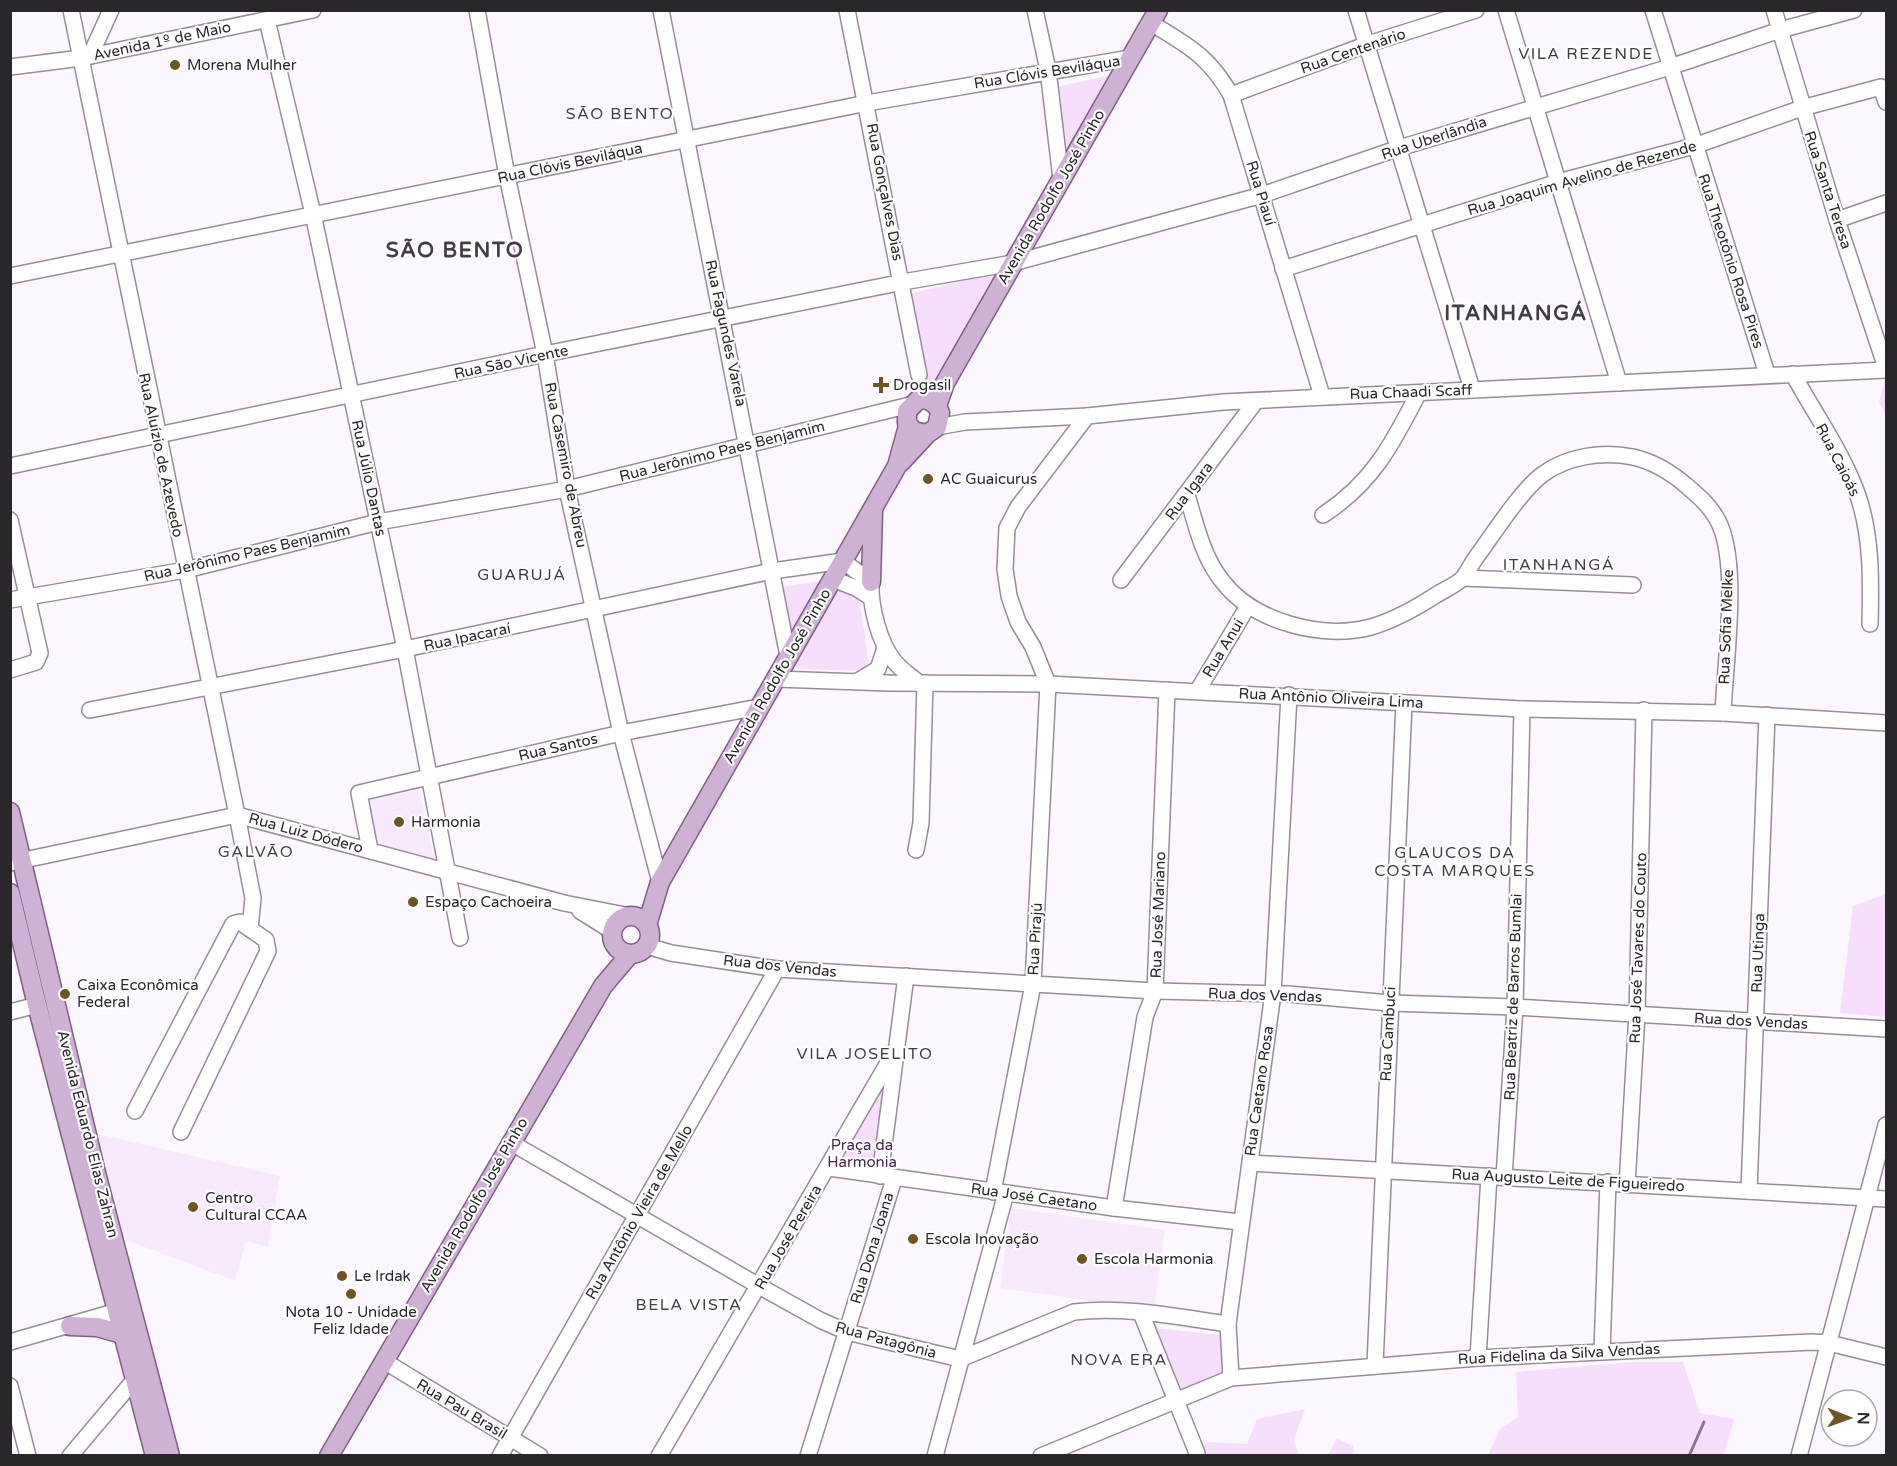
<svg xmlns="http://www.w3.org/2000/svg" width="1897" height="1466" viewBox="0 0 1897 1466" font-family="'Varela Round',sans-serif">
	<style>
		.built { fill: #f9e9fd }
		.green { fill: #f7defd }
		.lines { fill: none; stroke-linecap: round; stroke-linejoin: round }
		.stream { stroke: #87748d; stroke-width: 3 }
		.minor-casing { stroke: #988b9b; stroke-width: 18 }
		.major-casing { stroke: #805f87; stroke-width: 21 }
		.minor { stroke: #fff; stroke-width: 15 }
		.major { stroke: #ceb1d4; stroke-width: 18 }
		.poi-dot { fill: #6d5525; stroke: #fff; stroke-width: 2 }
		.labels { text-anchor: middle; stroke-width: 4.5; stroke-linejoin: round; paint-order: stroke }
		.street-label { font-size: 15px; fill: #2b262c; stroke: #fff }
		.poi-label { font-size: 15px; fill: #2b262c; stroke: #fff; text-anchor: start }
		.park-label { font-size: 15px; fill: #46234e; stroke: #fff }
		.neighbourhood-label { font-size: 16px; letter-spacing: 1.5px; fill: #453a48; stroke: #fff }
		.district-label { font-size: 21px; font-weight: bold; letter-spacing: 1.5px; fill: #453a48; stroke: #fff }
	</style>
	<rect width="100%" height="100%" fill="#fdf8ff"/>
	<g class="built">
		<polygon points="419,790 434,859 376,843 368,800"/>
		<polygon points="94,1133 280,1176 268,1247 246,1241 235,1281 118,1237"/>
		<polygon points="1011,1208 1165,1230 1154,1310 1000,1288"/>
	</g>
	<g class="green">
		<polygon points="1116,74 1068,153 1051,88"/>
		<polygon points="1001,271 942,382 925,391 909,294"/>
		<polygon points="1886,374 1886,415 1879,403"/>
		<polygon points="829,580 858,591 870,671 797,669 789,648 778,587"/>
		<polygon points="1886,894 1886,1017 1840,1013 1853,906"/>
		<polygon points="891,1065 876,1173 837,1165"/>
		<polygon points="1153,1328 1223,1335 1223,1374 1180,1394"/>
		<polygon points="1633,1362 1683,1362 1700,1413 1734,1419 1724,1455 1488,1455 1500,1429 1518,1417 1516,1372"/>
		<polygon points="1305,1409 1294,1440 1299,1455 1200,1456 1206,1442 1247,1444 1257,1419"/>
		<polygon points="1337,1438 1353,1446 1354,1455 1328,1455"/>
	</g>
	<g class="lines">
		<polyline class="stream" points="1689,1456 1704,1422"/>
		<g class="minor-casing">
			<g id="minor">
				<polyline points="71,10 237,815 253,898 250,929"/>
				<polyline points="477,10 507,176 545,354 567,489 621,733 660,882"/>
				<polyline points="661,10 788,656"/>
				<polyline points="847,10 919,375"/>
				<polyline points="1035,10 1048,70 1061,179"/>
				<polyline points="1356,10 1472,389"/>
				<polyline points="1506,10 1619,383"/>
				<polyline points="1653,10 1767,374"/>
				<polyline points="1774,10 1837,220 1886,368"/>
				<polyline points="267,20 313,214 405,649 460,938"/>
				<path d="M1151 23C1188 46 1208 55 1231 95L1322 396"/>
				<polyline points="90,56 111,10"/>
				<polyline points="10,67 81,58 313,10"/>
				<polyline points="1231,95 1368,44 1476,10"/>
				<polyline points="1837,220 1886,203"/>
				<polyline points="1283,269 1558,182 1694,146 1802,108 1881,87 1886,102"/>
				<polyline points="10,276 867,103 1130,58"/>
				<path d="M1793 374C1814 413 1843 453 1858 496 1872 537 1871 582 1870 624"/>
				<polyline points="937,427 965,422 1087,416 1223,402 1886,370"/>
				<polyline points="10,466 545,354 903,282 1013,263 1262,195 1399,148 1670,67 1780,30 1854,10"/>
				<path d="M1187 495C1196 525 1203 558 1223 582 1254 622 1323 640 1371 627 1395 620 1416 608 1436 595 1444 590 1456 585 1463 578 1467 573 1471 565 1475 559 1492 536 1521 490 1543 474 1568 456 1602 451 1633 457 1655 462 1672 473 1688 487 1701 498 1713 509 1720 525 1739 569 1725 663 1723 713"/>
				<path d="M1323 515C1372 483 1392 445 1418 394"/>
				<polyline points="10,520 40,653 36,662 10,670"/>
				<polyline points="1463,578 1633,585"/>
				<polyline points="833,579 856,588 870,597"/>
				<polyline points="1121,580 1256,401"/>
				<polyline points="10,600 186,570 378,522 567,489 910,405"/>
				<polyline points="776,679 889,683 1048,684 1522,709 1723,713 1886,723"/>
				<polyline points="858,681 878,669 885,648"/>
				<polyline points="1198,690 1248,606"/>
				<path d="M90 710 405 649 772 571 843 561 871 582C870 606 879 642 894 661 901 670 911 676 919 683"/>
				<polyline points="370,850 359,793 621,733 759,707"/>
				<polyline points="916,850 921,823 925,683"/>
				<polyline points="10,863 237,815 564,903 630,916"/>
				<polyline points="580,911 612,931"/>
				<polyline points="647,946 671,953 777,969 1155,991 1288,994 1390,1003 1515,1007 1886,1029"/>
				<polyline points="10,1012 37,1005"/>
				<polyline points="135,1111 233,924 240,922 266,940 268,951 181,1132"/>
				<path d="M510 1142 759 1286 820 1320 847 1332 960 1359 1074 1312C1125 1306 1178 1317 1228 1324"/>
				<polyline points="1250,1163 1886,1199"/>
				<polyline points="829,1168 1114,1208 1240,1222"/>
				<polyline points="880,1176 906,976"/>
				<polyline points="1504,1177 1515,1007 1522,709"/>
				<polyline points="1627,1185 1637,1014 1644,710"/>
				<polyline points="1749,1191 1767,715"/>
				<polyline points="993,1192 1033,984 1048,684 1033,647 1018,622 1009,596 1005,569 1007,528 1018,507 1087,416"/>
				<polyline points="1114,1208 1145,1017 1155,991 1167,690"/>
				<polyline points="1141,1313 1197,1453"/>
				<polyline points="10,1342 128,1308"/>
				<polyline points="1602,1351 1608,1182"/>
				<polyline points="1478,1358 1489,1176"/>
				<polyline points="384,1361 540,1456"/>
				<polyline points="1375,1365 1404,703"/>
				<polyline points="1231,1378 1228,1324 1273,993 1289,695"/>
				<polyline points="10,1386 28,1456"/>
				<polyline points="70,1456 135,1379"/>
				<polyline points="500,1456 777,969"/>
				<polyline points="659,1456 896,1049"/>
				<polyline points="808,1456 894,1179"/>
				<polyline points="935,1456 1006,1193"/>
				<polyline points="1041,1456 1231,1378 1478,1358 1812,1342 1829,1343 1886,1357"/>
				<polyline points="1799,1456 1886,1125"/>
			</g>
		</g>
		<g class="major-casing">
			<g id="major">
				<polyline points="937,406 945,383 1158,10"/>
				<polyline points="901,462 927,434 937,427 940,413 937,406 929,400 919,399 907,411 907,423 913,431 927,434"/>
				<polyline points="871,582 873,512"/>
				<polyline points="10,812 96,1173 170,1456"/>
				<polyline points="10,893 37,1005 155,1456"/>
				<circle cx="631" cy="935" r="19"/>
				<polyline points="647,925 660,882 897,466 908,426"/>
				<polyline points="70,1326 97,1327 122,1334"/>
				<polyline points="329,1456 603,986 630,954"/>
			</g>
		</g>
		<use href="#minor" class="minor"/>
		<use href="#major" class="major"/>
	</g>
	<g class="poi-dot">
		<circle cx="175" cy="65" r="6"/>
		<path d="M878 376h6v6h6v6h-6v6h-6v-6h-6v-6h6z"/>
		<circle cx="928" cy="479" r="6"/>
		<circle cx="399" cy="822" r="6"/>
		<circle cx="413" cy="902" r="6"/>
		<circle cx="65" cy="994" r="6"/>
		<circle cx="193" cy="1207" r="6"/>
		<circle cx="913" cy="1239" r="6"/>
		<circle cx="1082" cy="1259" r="6"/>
		<circle cx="342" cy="1276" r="6"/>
		<circle cx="351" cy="1294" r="6"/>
	</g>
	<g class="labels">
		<g class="street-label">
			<text transform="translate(162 41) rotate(-12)" y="5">Avenida 1º de Maio</text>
			<text transform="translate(1353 51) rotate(-19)" y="5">Rua Centenário</text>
			<text transform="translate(1047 72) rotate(-9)" y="5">Rua Clóvis Beviláqua</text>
			<text transform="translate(1434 138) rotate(-18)" y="5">Rua Uberlândia</text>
			<text transform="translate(570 163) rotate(-12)" y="5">Rua Clóvis Beviláqua</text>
			<text transform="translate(1582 178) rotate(-16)" y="5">Rua Joaquim Avelino de Rezende</text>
			<text transform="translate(1828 190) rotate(72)" y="5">Rua Santa Teresa</text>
			<text transform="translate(885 192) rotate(79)" y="5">Rua Gonçalves Dias</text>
			<text transform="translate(1261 193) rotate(73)" y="5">Rua Piauí</text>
			<text transform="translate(1051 197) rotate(-60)" y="5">Avenida Rodolfo José Pinho</text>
			<text transform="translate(1731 261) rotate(72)" y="5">Rua Theotônio Rosa Pires</text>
			<text transform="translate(726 333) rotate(78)" y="5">Rua Fagundes Varela</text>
			<text transform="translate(511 362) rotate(-12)" y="5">Rua São Vicente</text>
			<text transform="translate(1411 392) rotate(-2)" y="5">Rua Chaadi Scaff</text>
			<text transform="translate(722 451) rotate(-14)" y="5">Rua Jerônimo Paes Benjamim</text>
			<text transform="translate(161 455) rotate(78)" y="5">Rua Aluízio de Azevedo</text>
			<text transform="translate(1838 460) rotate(63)" y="5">Rua Caioás</text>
			<text transform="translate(566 465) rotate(79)" y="5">Rua Casemiro de Abreu</text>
			<text transform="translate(369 478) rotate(78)" y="5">Rua Júlio Dantas</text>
			<text transform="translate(1189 491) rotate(-53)" y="5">Rua Igara</text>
			<text transform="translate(247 553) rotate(-13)" y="5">Rua Jerônimo Paes Benjamim</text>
			<text transform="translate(1726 627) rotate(-88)" y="5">Rua Sofia Melke</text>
			<text transform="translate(467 637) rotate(-12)" y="5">Rua Ipacaraí</text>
			<text transform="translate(1223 648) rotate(-59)" y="5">Rua Anui</text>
			<text transform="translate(777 676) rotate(-60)" y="5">Avenida Rodolfo José Pinho</text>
			<text transform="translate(1331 698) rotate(3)" y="5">Rua Antônio Oliveira Lima</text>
			<text transform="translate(558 747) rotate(-13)" y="5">Rua Santos</text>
			<text transform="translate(306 833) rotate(15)" y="5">Rua Luiz Dódero</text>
			<text transform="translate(1158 915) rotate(-88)" y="5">Rua José Mariano</text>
			<text transform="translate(1035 939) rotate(-87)" y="5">Rua Pirajú</text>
			<text transform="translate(1638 948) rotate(-88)" y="5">Rua José Tavares do Couto</text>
			<text transform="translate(1758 953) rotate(-88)" y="5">Rua Utinga</text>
			<text transform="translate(780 966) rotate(6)" y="5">Rua dos Vendas</text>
			<text transform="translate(1265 995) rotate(2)" y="5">Rua dos Vendas</text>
			<text transform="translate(1513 997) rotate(-88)" y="5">Rua Beatriz de Barros Bumlai</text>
			<text transform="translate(1751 1021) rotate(3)" y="5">Rua dos Vendas</text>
			<text transform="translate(1388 1034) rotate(-87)" y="5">Rua Cambuci</text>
			<text transform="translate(1259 1091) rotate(-82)" y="5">Rua Caetano Rosa</text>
			<text transform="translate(88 1134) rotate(76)" y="5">Avenida Eduardo Elias Zahran</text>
			<text transform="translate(1568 1180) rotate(3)" y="5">Rua Augusto Leite de Figueiredo</text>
			<text transform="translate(1034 1197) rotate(8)" y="5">Rua José Caetano</text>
			<text transform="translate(474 1205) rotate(-60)" y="5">Avenida Rodolfo José Pinho</text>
			<text transform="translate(639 1212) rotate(-60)" y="5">Rua Antônio Vieira de Mello</text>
			<text transform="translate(788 1237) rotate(-60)" y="5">Rua José Pereira</text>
			<text transform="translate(872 1248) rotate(-73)" y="5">Rua Dona Joana</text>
			<text transform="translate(886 1340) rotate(15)" y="5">Rua Patagônia</text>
			<text transform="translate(1559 1354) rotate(-3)" y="5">Rua Fidelina da Silva Vendas</text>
			<text transform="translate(462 1409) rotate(31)" y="5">Rua Pau Brasil</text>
		</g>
		<g class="poi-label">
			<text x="187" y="70">Morena Mulher</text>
			<text x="893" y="390">Drogasil</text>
			<text x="940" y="484">AC Guaicurus</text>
			<text x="411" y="827">Harmonia</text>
			<text x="425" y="907">Espaço Cachoeira</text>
			<text x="77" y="990">Caixa Econômica<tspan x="77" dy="17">Federal</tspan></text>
			<text x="205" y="1203">Centro<tspan x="205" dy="17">Cultural CCAA</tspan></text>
			<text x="925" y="1244">Escola Inovação</text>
			<text x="1094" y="1264">Escola Harmonia</text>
			<text x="354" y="1281">Le Irdak</text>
			<text x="351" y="1317" text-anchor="middle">Nota 10 - Unidade<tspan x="351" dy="17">Feliz Idade</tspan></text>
		</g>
		<g class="park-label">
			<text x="862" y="1150">Praça da<tspan x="862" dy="17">Harmonia</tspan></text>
		</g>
		<g class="neighbourhood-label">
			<text x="1586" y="59">VILA REZENDE</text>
			<text x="620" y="119">SÃO BENTO</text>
			<text x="1559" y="570">ITANHANGÁ</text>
			<text x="522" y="580">GUARUJÁ</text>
			<text x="256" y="857">GALVÃO</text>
			<text x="1455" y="858">GLAUCOS DA<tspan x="1455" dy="18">COSTA MARQUES</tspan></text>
			<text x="865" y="1059">VILA JOSELITO</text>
			<text x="689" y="1310">BELA VISTA</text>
			<text x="1119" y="1365">NOVA ERA</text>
		</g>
		<g class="district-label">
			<text x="455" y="257">SÃO BENTO</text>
			<text x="1516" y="320">ITANHANGÁ</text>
		</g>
	</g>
	<rect width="1897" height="1466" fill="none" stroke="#2b262c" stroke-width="24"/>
	<g transform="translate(1849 1418) rotate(91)"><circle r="28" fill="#ffffff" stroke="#aaa8ab" stroke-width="1.5"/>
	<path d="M0-4.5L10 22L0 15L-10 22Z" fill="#6d5525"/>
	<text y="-9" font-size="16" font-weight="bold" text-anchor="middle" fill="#2b262c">N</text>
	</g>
</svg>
